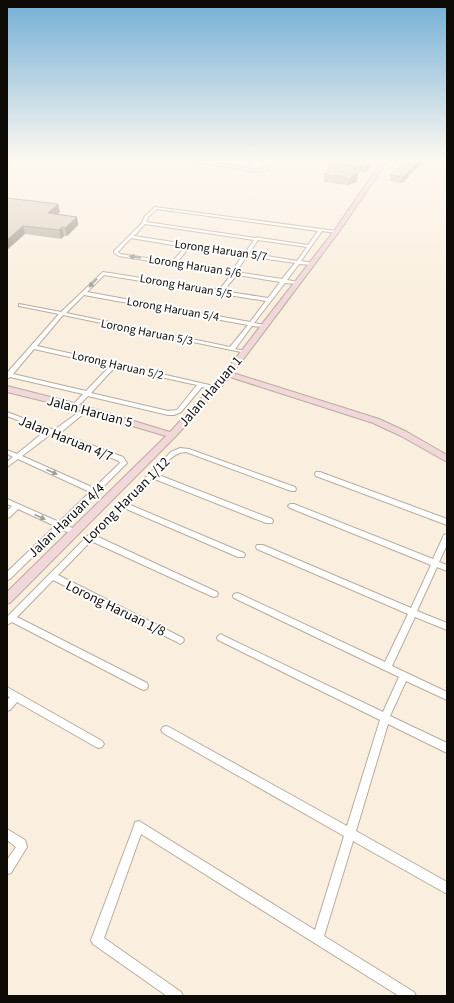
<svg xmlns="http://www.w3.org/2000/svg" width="454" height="1003" viewBox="0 0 454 1003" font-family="'Source Sans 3',sans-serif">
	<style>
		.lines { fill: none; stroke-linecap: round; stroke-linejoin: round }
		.street-casing { stroke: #b7ac9d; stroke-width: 2 }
		.secondary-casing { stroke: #b7ac9d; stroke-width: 2 }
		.street { fill: #fff; fill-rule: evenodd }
		.secondary { fill: #f1d6da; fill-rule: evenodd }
		.wall { fill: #bbb2a4 }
		.shaded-wall { fill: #999186 }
		.building { fill: #dacfbf; stroke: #999186 }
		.oneway { fill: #9f9d9b }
		.labels { text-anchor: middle; stroke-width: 4; stroke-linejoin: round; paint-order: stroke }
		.far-street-label { font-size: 12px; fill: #0e0b06; stroke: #fefefe }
		.street-label { font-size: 14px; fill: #0e0b06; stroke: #fefefe }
	</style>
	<rect width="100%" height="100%" fill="#faefdf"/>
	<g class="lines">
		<g class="street-casing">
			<g id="street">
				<polygon points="195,160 259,170 265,167 272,160 275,160 267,169 259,172 184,160"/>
				<path d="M155 207 336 231 338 232 336 233 322 231 301 261 313 263V265L299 264 287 280 298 282V284L285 283 254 323 265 325V327L252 326 235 349 246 351V353L63 315 37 346 113 363 115 362 118 364 218 387 219 388 216 390 202 387 181 412 174 415H168L88 396 77 407 75 408 72 406 83 394 10 377 7 379V373L59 314 19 306V304L61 312 103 272 219 290 232 274 119 256 114 253V251L142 223 145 216ZM157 209 318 231 308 245 260 238 258 237 256 238 146 222 148 217ZM145 224 254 240 245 253 134 236ZM131 238 185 247 172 262 120 254 118 252ZM258 240 307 247 297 261 249 253ZM189 247 243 255 232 271 177 263ZM247 256 295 263 282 279 236 272ZM104 275 266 301 250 322 87 292ZM237 275 280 282 268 298 223 291ZM84 295 248 325 230 347 66 313ZM34 349 110 366 86 391 13 374ZM115 367 197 385 177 410 168 411 91 393Z"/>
				<path d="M86 407 88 408 89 409 88 410 60 433 123 457 127 463 65 525 77 530 78 532 77 534H71L61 529 10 579 7 580V572L55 526 18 509 10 517 7 518V511L12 506 7 504V499L59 522 90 492 18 459 7 467V462L13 457 7 454V450L17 454 45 431 7 416V412L54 430ZM51 434 119 461 120 463 94 488 22 456Z"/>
				<path d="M180 448 189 449 295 487 296 489 295 491H291L186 452C173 452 165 465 156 474L272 519 273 521 272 523H266L152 478 128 504 244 553 245 555 244 557H238L124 508 96 536 217 592 218 594 217 596 214 597 211 596 91 541 58 575 183 638 184 640 183 642 180 644 177 642 53 580 17 617 147 683 148 686 147 689 144 690 141 689 12 622 7 625V617L171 452Z"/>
				<polygon points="316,472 320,472 447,519 447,525 316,476 315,474"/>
				<polygon points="290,504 294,504 433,559 443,537 444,535 447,534 447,545 439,562 447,565 447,571 437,567 417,611 447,623 447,630 415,617 392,666 447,692 447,700 406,681 390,716 447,743 447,753 388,724 356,831 447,882 447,894 353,841 324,936 414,992 416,996 399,996 141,834 104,938 181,992 183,996 167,996 93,944 91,940 134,826 135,822 139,821 315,930 344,836 163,733 161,730 163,727 166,726 169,727 347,826 380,720 218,640 217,638 218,636 221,634 224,636 383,712 399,677 234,598 233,596 234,594 237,593 240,594 385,662 408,614 257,549 256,547 257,545 263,545 411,608 431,565 290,508 288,506"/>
				<polygon points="7,687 102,741 104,744 102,747 99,748 96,747 17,702 10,710 7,711 7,700 10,697 7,696"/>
				<polygon points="7,829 25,840 27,847 11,873 7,874 7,860 16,847 7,840"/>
			</g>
		</g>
		<g class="secondary-casing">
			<g id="secondary">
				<polygon points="13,160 7,164 7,160"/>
				<polygon points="383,160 388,160 338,233 233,373 379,419 407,432 447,455 447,462 401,436 373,423 230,377 175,437 11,602 7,604 7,592 166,436 72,408 7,392 7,386 78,404 170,432 225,372 334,231"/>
			</g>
		</g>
		<use href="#street" class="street"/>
		<use href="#secondary" class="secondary"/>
	</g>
	<g class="wall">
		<polygon points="441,160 447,160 447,164 445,163 445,161"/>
		<polygon points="328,162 371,162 370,167 365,173 334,168 357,182 348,185 324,182 324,174 330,167 328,167"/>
		<polygon points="423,162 402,183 390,181 391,175"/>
		<polygon points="7,198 60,212 57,214 77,217 78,225 67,236 64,236 61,239 25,234"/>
	</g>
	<g class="shaded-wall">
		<polygon points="420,160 424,160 423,162 402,183 403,177"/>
		<polygon points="371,162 370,167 365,173 366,167"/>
		<polygon points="358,174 357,182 348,185 349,178"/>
		<polygon points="58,204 60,212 49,221 48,213"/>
		<polygon points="77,217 78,225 67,236 65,228"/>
		<polygon points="23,226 25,234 7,250 7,240"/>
		<polygon points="62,227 64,236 61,239 59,230"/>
	</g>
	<g class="building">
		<polygon points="329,160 361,160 371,162 366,167 328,162"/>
		<polygon points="406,160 420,160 403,177 391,175"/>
		<polygon points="331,166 340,171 358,174 349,178 324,174"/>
		<polygon points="7,198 58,204 48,213 77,217 65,228 62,227 59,230 23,226 7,240"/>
	</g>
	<defs><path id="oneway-solid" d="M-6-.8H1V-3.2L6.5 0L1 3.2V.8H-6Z"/></defs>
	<g class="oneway">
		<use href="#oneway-solid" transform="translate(135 257) rotate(-172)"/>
		<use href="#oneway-solid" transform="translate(93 283) rotate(133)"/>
		<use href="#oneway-solid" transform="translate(52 472) rotate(24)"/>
		<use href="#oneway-solid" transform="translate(40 517) rotate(25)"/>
	</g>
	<linearGradient id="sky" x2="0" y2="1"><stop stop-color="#73afd5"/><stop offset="0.53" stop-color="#fdf8f1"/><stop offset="1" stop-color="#fdf8f1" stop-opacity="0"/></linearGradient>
	<rect width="454" height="301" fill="url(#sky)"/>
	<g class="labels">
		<g class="far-street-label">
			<text transform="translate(221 250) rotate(8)" y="4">Lorong Haruan 5/7</text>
			<text transform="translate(195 266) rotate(9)" y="4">Lorong Haruan 5/6</text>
			<text transform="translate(186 286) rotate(10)" y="4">Lorong Haruan 5/5</text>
			<text transform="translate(173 309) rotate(10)" y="4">Lorong Haruan 5/4</text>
			<text transform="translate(147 332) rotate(11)" y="4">Lorong Haruan 5/3</text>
			<text transform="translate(118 365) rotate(13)" y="4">Lorong Haruan 5/2</text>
		</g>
		<g class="street-label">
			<text transform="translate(210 391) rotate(-49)" y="5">Jalan Haruan 1</text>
			<text transform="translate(90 411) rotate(15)" y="5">Jalan Haruan 5</text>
			<text transform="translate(66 438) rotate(22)" y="5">Jalan Haruan 4/7</text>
			<text transform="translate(126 500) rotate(-45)" y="5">Lorong Haruan 1/12</text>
			<text transform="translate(66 520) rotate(-44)" y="5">Jalan Haruan 4/4</text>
			<text transform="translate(116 608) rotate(26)" y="5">Lorong Haruan 1/8</text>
		</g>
	</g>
	<rect width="454" height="1003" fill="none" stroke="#0e0b06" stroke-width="16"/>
</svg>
